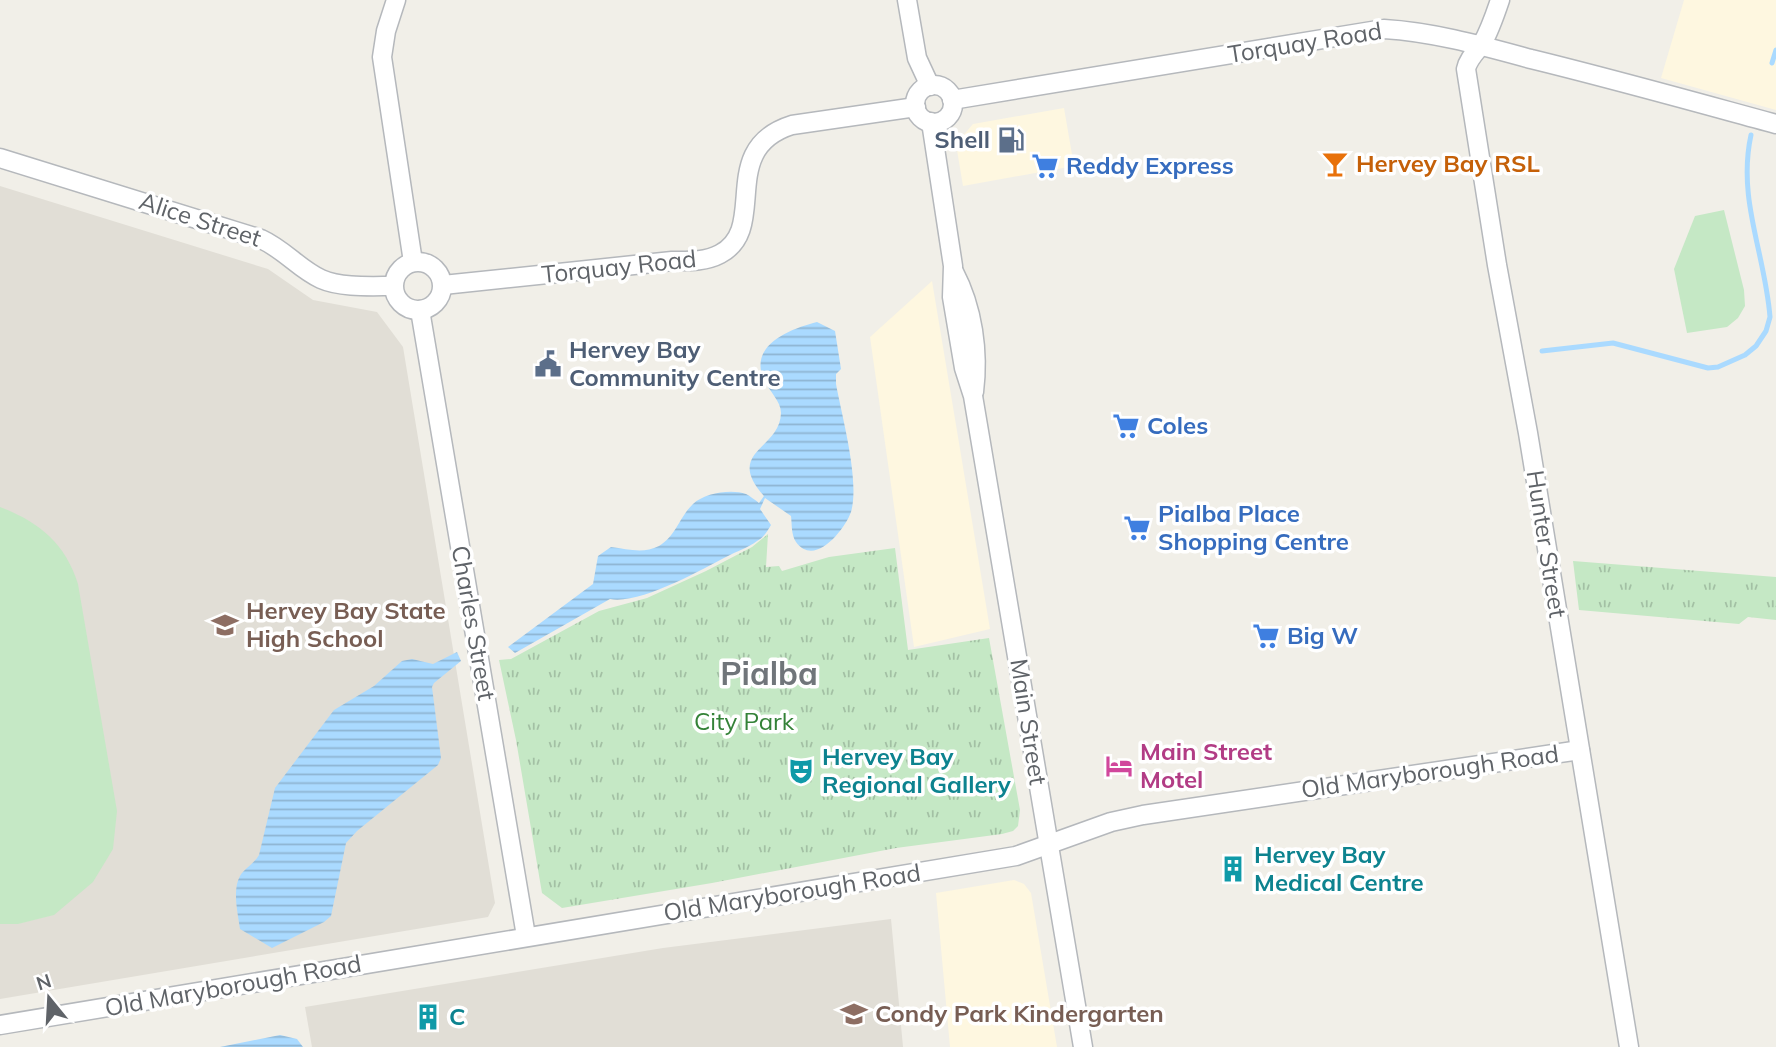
<svg xmlns="http://www.w3.org/2000/svg" width="1776" height="1047" viewBox="0 0 1776 1047" font-family="Mulish,sans-serif">
	<style>
		.commercial { fill: #fef7e0 }
		.education { fill: #e1ded6 }
		.park { fill: url(#park-tufts) }
		.pitch { fill: #c5e8c5 }
		.water { fill: url(#water-rules) }
		.lines { fill: none; stroke-linecap: round; stroke-linejoin: round }
		.stream { stroke: #aadaff; stroke-width: 5 }
		.minor-casing { stroke: #b5b8bc; stroke-width: 21 }
		.minor { stroke: #fff; stroke-width: 18 }
		.labels { text-anchor: middle; stroke-width: 7; stroke-linejoin: round; paint-order: stroke }
		.street-label { font-size: 24px; fill: #5f6368; stroke: #fff }
		.service-label { font-size: 24px; font-weight: bold; fill: #4e5e75; stroke: #fff; text-anchor: end }
		.food-label { font-size: 24px; font-weight: bold; fill: #c56008; stroke: #fff; text-anchor: start }
		.shop-label { font-size: 24px; font-weight: bold; fill: #366cbe; stroke: #fff; text-anchor: start }
		.education-label { font-size: 24px; font-weight: bold; fill: #785e54; stroke: #fff; text-anchor: start }
		.park-label { font-size: 24px; fill: #348238; stroke: #fff }
		.hotel-label { font-size: 24px; font-weight: bold; fill: #b23c85; stroke: #fff; text-anchor: start }
		.culture-label { font-size: 24px; font-weight: bold; fill: #0d838f; stroke: #fff; text-anchor: start }
		.district-label { font-size: 32px; font-weight: bold; fill: #70757a; stroke: #fff }
	</style>
	<defs>
		<pattern id="park-tufts" width="24" height="20" patternUnits="userSpaceOnUse" patternTransform="scale(1.75)"><rect width="24" height="20" fill="#c5e8c5"/><path d="M3 7l-1-3M5 7V3M7 7l1-3M15 17l-1-3M17 17v-4M19 17l1-3" fill="none" stroke="#a3c0a4"/></pattern>
		<pattern id="water-rules" width="6" height="5" patternUnits="userSpaceOnUse" patternTransform="scale(1.75)"><rect width="6" height="5" fill="#aadaff"/><path d="M0 2.5h6" fill="none" stroke="#8eb4d2"/></pattern>
	</defs>
	<rect width="100%" height="100%" fill="#f1efe8"/>
	<g class="commercial">
		<polygon points="1684,0 1776,0 1776,110 1661,78"/>
		<polygon points="1064,108 1074,166 963,186 956,144 973,124"/>
		<polygon points="932,281 990,629 914,647 870,337"/>
		<polygon points="1014,880 1024,884 1031,893 1057,1047 950,1047 936,893"/>
	</g>
	<g class="education">
		<polygon points="0,186 268,269 313,300 377,312 403,347 495,903 488,917 0,999"/>
		<polygon points="891,919 903,1047 312,1047 305,1007 663,948"/>
	</g>
	<g class="park">
		<polygon points="768,534 766,567 779,566 782,571 829,557 895,548 908,650 989,638 1020,810 1018,826 1013,831 1002,834 896,848 712,883 562,908 542,893 516,740 499,660 511,659 599,611 647,598 706,571 752,547"/>
		<polygon points="1573,561 1776,577 1776,620 1748,617 1739,624 1579,610"/>
	</g>
	<g class="pitch">
		<polygon points="1724,210 1744,290 1745,306 1738,318 1727,327 1687,333 1674,269 1695,216"/>
		<path d="M0 507C39 522 65 543 78 584L117 811 113 849 93 882 54 915 18 924H0Z"/>
	</g>
	<g class="water">
		<path d="M817 322 835 331 841 369 836 374V384C842 417 860 481 851 512 845 529 815 568 796 542 791 535 792 524 791 516L765 498 760 509 771 525C767 532 764 537 757 541 748 548 737 551 728 556 701 570 639 605 610 599L515 653 508 647 593 584 598 556 611 547C628 549 643 554 659 546 676 536 680 516 693 504 705 493 731 489 746 494 750 496 755 500 759 503L764 496C724 451 780 450 781 413 781 401 769 391 764 380 748 345 790 329 817 322Z"/>
		<path d="M457 652 461 661 434 683 432 687 441 758 438 765 357 831 346 843 331 916 324 922 272 948 240 929C238 914 232 890 240 876 244 869 254 864 259 855L275 788 334 710 374 686 402 661 412 659 433 664Z"/>
		<polygon points="280,1035 297,1039 303,1047 220,1047"/>
	</g>
	<g class="lines">
		<g class="stream">
			<polyline points="1772,63 1776,50"/>
			<path d="M1542 351 1613 343 1708 368 1718 367 1745 355 1756 346 1766 331 1770 317C1765 253 1737 199 1751 135"/>
		</g>
		<g class="minor-casing">
			<g id="minor">
				<polyline points="396,0 386,31 382,57 413,262"/>
				<polyline points="907,0 917,58 930,86"/>
				<path d="M1500 0C1495 15 1490 30 1482 44 1476 52 1468 59 1466 69L1497 265 1528 433 1629 1047"/>
				<circle cx="934" cy="104" r="19"/>
				<path d="M952 100 1384 29C1434 32 1483 46 1531 59 1613 79 1695 102 1776 124"/>
				<polyline points="931,122 953,266 952,297 964,368 973,396 1083,1047"/>
				<path d="M0 158 261 239C285 250 299 269 321 279 341 288 372 286 393 286"/>
				<circle cx="418" cy="286" r="24"/>
				<path d="M954 272C973 308 979 352 974 392"/>
				<path d="M443 285 672 261C688 261 705 262 720 254 770 228 716 149 792 125L916 107"/>
				<polyline points="420,310 526,936"/>
				<polyline points="0,1025 1016,856 1111,822 1143,815 1580,750"/>
			</g>
		</g>
		<use href="#minor" class="minor"/>
	</g>
	<defs>
		<g id="fuel-bare" transform="scale(2.1)"><path d="M-5.5-6h7V0h2V4h1.3V-2.5L3-4.5l.8-.8L6-3V5H2.5V1h-1V6h-7ZM-4.2-4.7v3.2H.2V-4.7Z" fill="#5c6f8a" stroke="#fff" stroke-width="2.5" paint-order="stroke"/></g>
		<g id="bar-bare" transform="scale(2.1)"><path d="M-6-5H6L.8 .8V4.5H3.5V6h-7V4.5H-.8V.8Z" fill="#e8710a" stroke="#fff" stroke-width="2.5" paint-order="stroke"/></g>
		<g id="supermarket-bare" transform="scale(2.1)"><path d="M-6-5.5h2.5l.6 2H6L4.5 2H-2.5L-4.4-4H-6ZM-1.5 3.2a1.3 1.3 0 1 0 .1 0ZM3 3.2a1.3 1.3 0 1 0 .1 0Z" fill="#3f7fe0" stroke="#fff" stroke-width="2.5" paint-order="stroke"/></g>
		<g id="civic-bare" transform="scale(2.1)"><path d="M-.6-6.5H3V-4.5H.6V-3L4-1V1h2V6H-6V1h2V-1L-.6-3ZM-1.2 2.5V6h2.4V2.5Z" fill="#5c6f8a" stroke="#fff" stroke-width="2.5" paint-order="stroke"/></g>
		<g id="school-bare" transform="scale(2.1)"><path d="M0-5L7-2L0 1L-7-2ZM-4 1L0 2.5L4 1V4Q0 6-4 4Z" fill="#8d6e63" stroke="#fff" stroke-width="2.5" paint-order="stroke"/></g>
		<g id="hotel-bare" transform="scale(2.1)"><path d="M-6-4.5h1.5V1H6V5H4.5V3h-9V5H-6ZM-4 0a1.8 1.8 0 1 1 3.6 0ZM.5 0V-2.5h3Q6-2.5 6 0Z" fill="#d1479c" stroke="#fff" stroke-width="2.5" paint-order="stroke"/></g>
		<g id="theatre-bare" transform="scale(2.1)"><path d="M-5-5.5Q0-4 5-5.5V0Q5 5 0 6Q-5 5-5 0ZM-3.3-2.5H-1v1.5H-3.3ZM1-2.5H3.3v1.5H1ZM-2.8 1Q0 5.5 2.8 1Z" fill="#0f9aa8" stroke="#fff" stroke-width="2.5" paint-order="stroke"/></g>
		<g id="building-bare" transform="scale(2.1)"><path d="M-4-6H4V6H1V3H-1V6H-4ZM-2.5-4.3h1.7v1.8h-1.7ZM.8-4.3h1.7v1.8H.8ZM-2.5-1h1.7V.8h-1.7ZM.8-1h1.7V.8H.8Z" fill="#0f9aa8" stroke="#fff" stroke-width="2.5" paint-order="stroke"/></g>
	</defs>
	<g fill-rule="evenodd">
		<use href="#fuel-bare" x="1011" y="140"/>
		<use href="#bar-bare" x="1335" y="164"/>
		<use href="#supermarket-bare" x="1045" y="166"/>
		<use href="#civic-bare" x="548" y="364"/>
		<use href="#supermarket-bare" x="1126" y="426"/>
		<use href="#supermarket-bare" x="1137" y="528"/>
		<use href="#school-bare" x="225" y="625"/>
		<use href="#supermarket-bare" x="1266" y="636"/>
		<use href="#hotel-bare" x="1119" y="766"/>
		<use href="#theatre-bare" x="801" y="771"/>
		<use href="#building-bare" x="1233" y="869"/>
		<use href="#school-bare" x="854" y="1014"/>
		<use href="#building-bare" x="428" y="1017"/>
	</g>
	<g class="labels">
		<g class="street-label">
			<text transform="translate(1305 43) rotate(-9)" y="8">Torquay Road</text>
			<text transform="translate(200 220) rotate(18)" y="8">Alice Street</text>
			<text transform="translate(619 267) rotate(-6)" y="8">Torquay Road</text>
			<text transform="translate(1546 544) rotate(81)" y="8">Hunter Street</text>
			<text transform="translate(473 623) rotate(80)" y="8">Charles Street</text>
			<text transform="translate(1028 722) rotate(81)" y="8">Main Street</text>
			<text transform="translate(1430 772) rotate(-8)" y="8">Old Maryborough Road</text>
			<text transform="translate(792 893) rotate(-9)" y="8">Old Maryborough Road</text>
			<text transform="translate(233 986) rotate(-10)" y="8">Old Maryborough Road</text>
		</g>
		<g class="service-label">
			<text x="990" y="148">Shell</text>
			<text x="569" y="358" text-anchor="start">Hervey Bay<tspan x="569" dy="28">Community Centre</tspan></text>
		</g>
		<g class="food-label">
			<text x="1356" y="172">Hervey Bay RSL</text>
		</g>
		<g class="shop-label">
			<text x="1066" y="174">Reddy Express</text>
			<text x="1147" y="434">Coles</text>
			<text x="1158" y="522">Pialba Place<tspan x="1158" dy="28">Shopping Centre</tspan></text>
			<text x="1287" y="644">Big W</text>
		</g>
		<g class="education-label">
			<text x="246" y="619">Hervey Bay State<tspan x="246" dy="28">High School</tspan></text>
			<text x="875" y="1022">Condy Park Kindergarten</text>
		</g>
		<g class="park-label">
			<text x="744" y="730">City Park</text>
		</g>
		<g class="hotel-label">
			<text x="1140" y="760">Main Street<tspan x="1140" dy="28">Motel</tspan></text>
		</g>
		<g class="culture-label">
			<text x="822" y="765">Hervey Bay<tspan x="822" dy="28">Regional Gallery</tspan></text>
			<text x="1254" y="863">Hervey Bay<tspan x="1254" dy="28">Medical Centre</tspan></text>
			<text x="449" y="1025">C</text>
		</g>
		<g class="district-label">
			<text x="769" y="685">Pialba</text>
		</g>
	</g>
	<g transform="translate(49 998) rotate(342)" stroke="#ffffff" stroke-width="5" paint-order="stroke">
	<path d="M0-5L12 26L0 18L-12 26Z" fill="#5f6368"/>
	<text y="-10" font-size="19" font-weight="bold" text-anchor="middle" fill="#5f6368">N</text>
	</g>
</svg>
